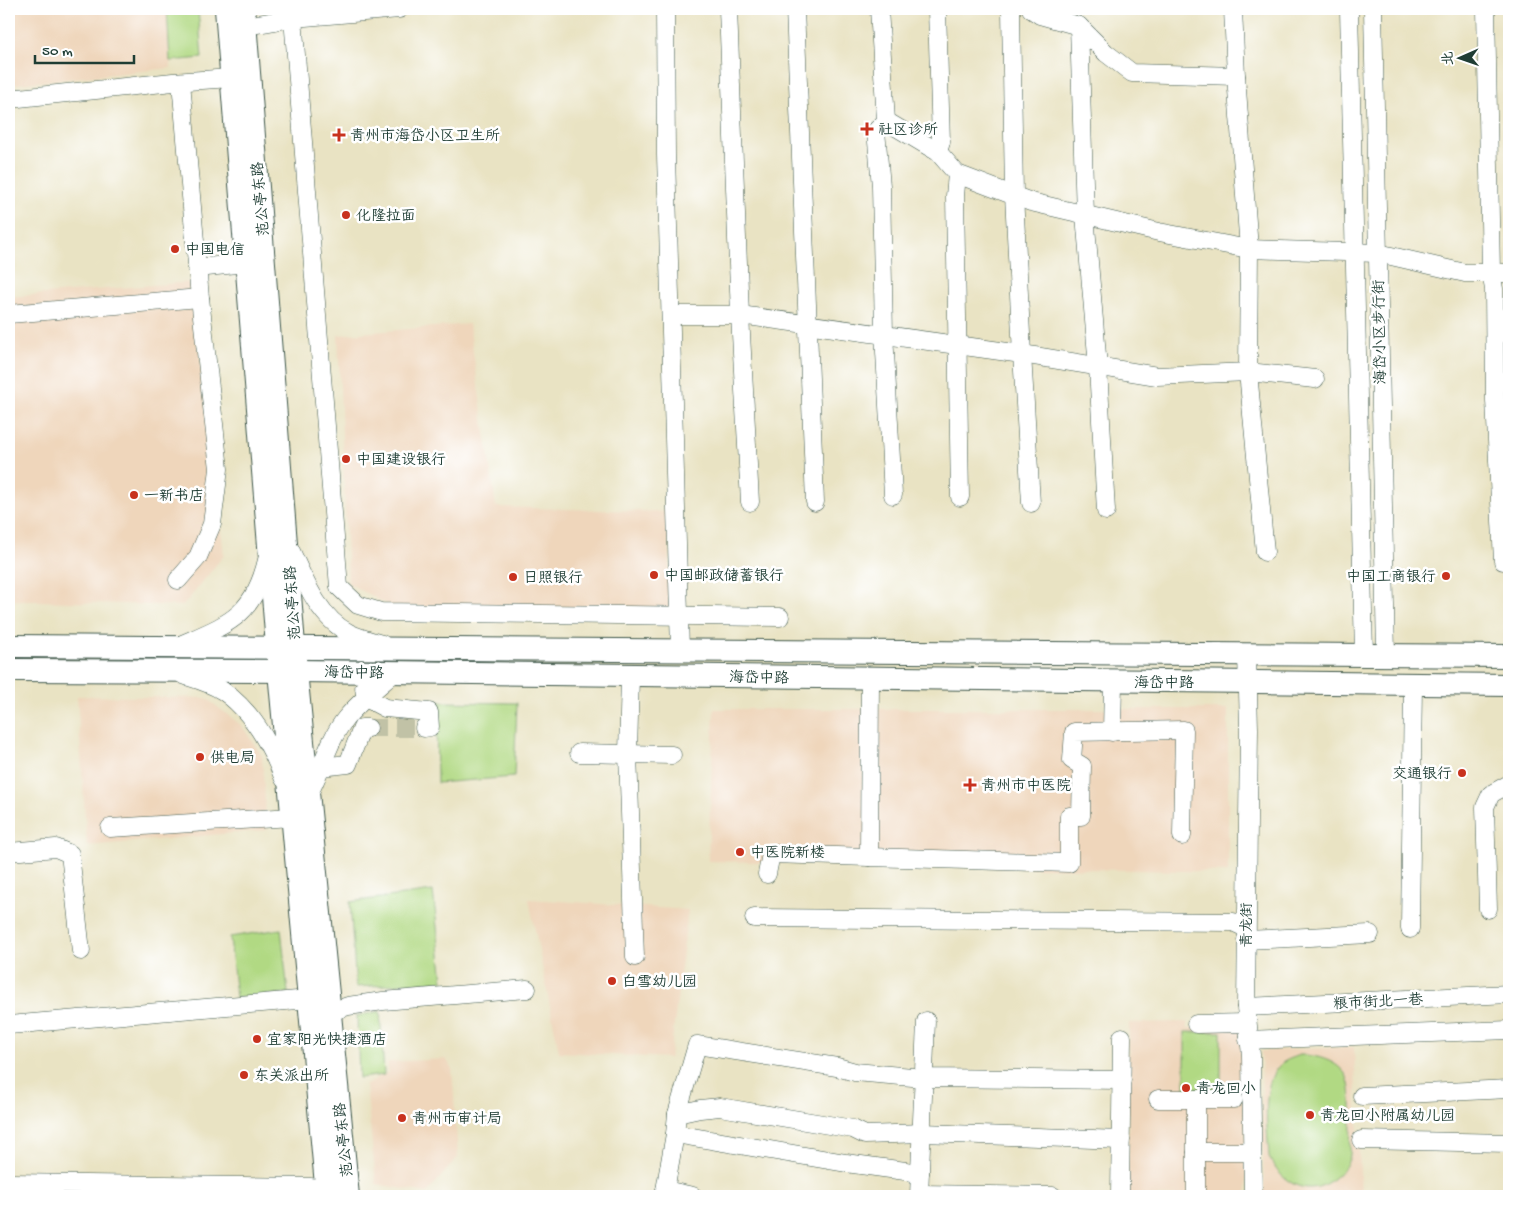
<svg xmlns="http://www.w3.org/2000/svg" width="1518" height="1205" viewBox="0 0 1518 1205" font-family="'Gochi Hand','LXGW WenKai TC',sans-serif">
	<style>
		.built { fill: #efd6bb }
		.green { fill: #b1d983; stroke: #688b5c }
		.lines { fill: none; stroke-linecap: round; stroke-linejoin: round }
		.minor-tunnel { stroke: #c1c2a6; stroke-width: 18; stroke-dasharray: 18 9; stroke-linecap: butt }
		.minor-casing { stroke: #3d5649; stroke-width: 19 }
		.major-casing { stroke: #3d5649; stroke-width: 24 }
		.minor { stroke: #fff; stroke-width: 18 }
		.major { stroke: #fff; stroke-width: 22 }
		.poi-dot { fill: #c8321e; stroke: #fff; stroke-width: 2 }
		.labels { text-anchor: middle; stroke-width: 5; stroke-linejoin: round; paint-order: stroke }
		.poi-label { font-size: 15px; fill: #1f3d34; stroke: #fff; text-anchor: start }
		.street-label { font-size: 15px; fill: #1f3d34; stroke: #fff }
	</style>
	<rect width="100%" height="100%" fill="#fff"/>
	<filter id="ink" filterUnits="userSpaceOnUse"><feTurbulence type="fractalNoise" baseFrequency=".02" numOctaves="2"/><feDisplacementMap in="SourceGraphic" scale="10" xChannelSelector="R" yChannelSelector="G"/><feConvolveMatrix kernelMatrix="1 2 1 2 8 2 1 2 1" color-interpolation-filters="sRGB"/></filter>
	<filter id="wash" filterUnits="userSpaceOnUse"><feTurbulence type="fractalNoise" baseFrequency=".0096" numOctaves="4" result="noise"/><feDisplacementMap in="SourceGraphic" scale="20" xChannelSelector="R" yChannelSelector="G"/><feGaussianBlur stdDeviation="1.12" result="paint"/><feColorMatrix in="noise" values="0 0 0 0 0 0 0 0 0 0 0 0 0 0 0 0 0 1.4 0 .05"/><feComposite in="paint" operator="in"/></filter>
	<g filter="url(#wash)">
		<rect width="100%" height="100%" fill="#e9e3c3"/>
		<g class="built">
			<polygon points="9,9 167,9 171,68 9,85"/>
			<polygon points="191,282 224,555 183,606 9,600 9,297"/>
			<polygon points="469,324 496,507 668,512 670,609 395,609 348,583 338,335"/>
			<polygon points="77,696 206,698 242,726 262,756 267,830 87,846"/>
			<polygon points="714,709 1228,709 1228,872 708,861"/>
			<polygon points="529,899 688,910 670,1058 559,1052"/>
			<polygon points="1187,1022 1187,1028 1234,1027 1243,1034 1247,1196 1128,1196 1129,1023"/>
			<polygon points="1354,1047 1361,1194 1325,1193 1321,1196 1264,1196 1261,1051"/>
			<polygon points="446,1059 452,1068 458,1157 427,1193 376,1184 366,1085 388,1072 388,1062"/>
		</g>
		<g class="green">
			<polygon points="167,9 198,9 202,58 170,61"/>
			<polygon points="436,702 517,703 514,777 437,783"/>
			<polygon points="433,891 443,981 356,987 350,902"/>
			<polygon points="281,929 288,993 236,998 230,937"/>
			<polygon points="380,1011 384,1075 359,1078 357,1016"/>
			<rect x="1185" y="1032" width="36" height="60"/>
			<path d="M1300 1055C1317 1055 1339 1061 1347 1077 1354 1093 1350 1136 1350 1155 1348 1165 1343 1170 1335 1177 1311 1200 1281 1184 1269 1157 1268 1132 1260 1085 1279 1066 1284 1060 1293 1058 1300 1055Z"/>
		</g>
	</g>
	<g filter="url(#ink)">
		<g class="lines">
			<polyline class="minor-tunnel" points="368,728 424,728"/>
			<g class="minor-casing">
				<g id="minor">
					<polyline points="665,9 666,155 680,650"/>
					<polyline points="728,9 740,315 750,502"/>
					<polyline points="795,9 815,502"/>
					<polyline points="879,9 886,121 876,131 881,186 884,334 893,495"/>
					<polyline points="937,9 941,142 938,152"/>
					<polyline points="1011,9 1014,195 1022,354 1031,503"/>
					<polyline points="1031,9 1040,15 1079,26 1106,53 1132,73 1236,76"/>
					<polyline points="1233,9 1236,76 1249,249 1248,372 1265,552"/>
					<polyline points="1349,9 1364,655"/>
					<polyline points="1373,9 1386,655"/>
					<polyline points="1486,9 1491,273 1494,289 1495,400 1503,561 1509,561"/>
					<polyline points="293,18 339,587 358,605 381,612 780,617"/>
					<polyline points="246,26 293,18 399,9"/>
					<polyline points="1079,26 1085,215 1098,367 1106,511"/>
					<polyline points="9,99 173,82 231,78"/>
					<polyline points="886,121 938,152 957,174 1031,202 1159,232 1249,249 1378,253 1465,273 1509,273"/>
					<polyline points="957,174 955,196 960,497"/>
					<polyline points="197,268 246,263"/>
					<polyline points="9,314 200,298"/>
					<polyline points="671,315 740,315 1022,354 1157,376 1248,372 1315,379"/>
					<path d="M290 549C304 579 318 617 349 633 359 638 371 641 382 644"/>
					<polyline points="178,580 198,557 212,524 219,469 200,298 181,82"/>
					<path d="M178 646C227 624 253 618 267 560"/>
					<polyline points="1247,654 1249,729 1246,1007 1251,1055 1253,1196"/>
					<path d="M183 675C196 679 211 683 223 691 253 712 271 745 284 779"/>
					<polyline points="630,675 628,754 635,957"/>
					<polyline points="364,688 366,698 385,708 429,712 430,727 424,728"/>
					<polyline points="1112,732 1113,682"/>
					<polyline points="579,753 672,755"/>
					<polyline points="311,768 348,764 362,728 368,728"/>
					<path d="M308 795C322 770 328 740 346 718 360 701 378 687 395 672"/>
					<polyline points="110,828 292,817"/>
					<polyline points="9,852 56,848 70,854 81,951"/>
					<polyline points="869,857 870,678"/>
					<polyline points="767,874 771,854 1069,863 1069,816 1081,816 1082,766 1072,760 1074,732 1184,730 1182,836"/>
					<polyline points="1488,909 1485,807 1491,794 1509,784"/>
					<polyline points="754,918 1233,922 1246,928"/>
					<polyline points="1410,929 1413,684"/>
					<polyline points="1246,940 1370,934"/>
					<polyline points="1246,1007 1509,994"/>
					<polyline points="330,1012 348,1006 383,1001 527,989"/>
					<polyline points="1196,1024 1247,1023"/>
					<polyline points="9,1025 309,999"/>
					<polyline points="1248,1040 1509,1030"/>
					<polyline points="1362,1096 1509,1089"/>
					<polyline points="1158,1099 1234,1099"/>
					<polyline points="677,1114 700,1109 720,1107 853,1129 865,1135 922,1133 1121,1140"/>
					<polyline points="675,1134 846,1163 920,1173"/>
					<polyline points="1361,1140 1509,1143"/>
					<polyline points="1196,1152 1252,1152"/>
					<polyline points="9,1183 311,1187 328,1196"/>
					<polyline points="665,1190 693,1196"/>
					<polyline points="920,1194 1053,1196"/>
					<polyline points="664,1196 675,1134 677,1114 697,1045 837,1067 855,1072 924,1078 1122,1080"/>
					<polyline points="919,1196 926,1021"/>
					<polyline points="1120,1196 1122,1037"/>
					<polyline points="1196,1196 1196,1099"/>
				</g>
			</g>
			<g class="major-casing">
				<g id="major">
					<polyline points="226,9 279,671 327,1196"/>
					<polyline points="244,9 296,671 348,1196"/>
					<polyline points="9,646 1509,656"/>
					<polyline points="9,670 296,671 1509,685"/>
				</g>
			</g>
			<use href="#minor" class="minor"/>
			<use href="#major" class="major"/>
		</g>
	</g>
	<g class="poi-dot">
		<path d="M864.5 121.5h5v5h5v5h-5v5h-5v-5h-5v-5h5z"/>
		<path d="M336.5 127.5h5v5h5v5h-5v5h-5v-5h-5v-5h5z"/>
		<circle cx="346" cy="215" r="5"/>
		<circle cx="175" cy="249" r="5"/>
		<circle cx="346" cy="459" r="5"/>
		<circle cx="134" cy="495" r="5"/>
		<circle cx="654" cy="575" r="5"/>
		<circle cx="1446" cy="576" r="5"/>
		<circle cx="513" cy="577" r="5"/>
		<circle cx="200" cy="757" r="5"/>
		<circle cx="1462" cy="773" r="5"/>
		<path d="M967.5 777.5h5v5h5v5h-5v5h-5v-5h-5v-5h5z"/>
		<circle cx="740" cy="852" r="5"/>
		<circle cx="612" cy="981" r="5"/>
		<circle cx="257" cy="1039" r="5"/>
		<circle cx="244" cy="1075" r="5"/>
		<circle cx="1186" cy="1088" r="5"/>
		<circle cx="1310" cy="1115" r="5"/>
		<circle cx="402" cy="1118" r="5"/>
	</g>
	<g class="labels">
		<g class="poi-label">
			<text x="878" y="134">社区诊所</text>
			<text x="350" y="140">青州市海岱小区卫生所</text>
			<text x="356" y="220">化隆拉面</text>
			<text x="185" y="254">中国电信</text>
			<text x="356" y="464">中国建设银行</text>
			<text x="144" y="500">一新书店</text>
			<text x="664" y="580">中国邮政储蓄银行</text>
			<text x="1436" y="581" text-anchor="end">中国工商银行</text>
			<text x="523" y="582">日照银行</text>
			<text x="210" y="762">供电局</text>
			<text x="1452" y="778" text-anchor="end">交通银行</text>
			<text x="981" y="790">青州市中医院</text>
			<text x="750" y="857">中医院新楼</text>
			<text x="622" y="986">白雪幼儿园</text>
			<text x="267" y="1044">宜家阳光快捷酒店</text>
			<text x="254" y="1080">东关派出所</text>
			<text x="1196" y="1093">青龙回小</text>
			<text x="1320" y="1120">青龙回小附属幼儿园</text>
			<text x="412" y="1123">青州市审计局</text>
		</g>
		<g class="street-label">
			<text transform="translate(260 199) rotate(-95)" y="5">范公亭东路</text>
			<text transform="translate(1379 332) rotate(-91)" y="5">海岱小区步行街</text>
			<text transform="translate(292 603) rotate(-94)" y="5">范公亭东路</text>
			<text transform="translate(354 672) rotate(1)" y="5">海岱中路</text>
			<text transform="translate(759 677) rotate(1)" y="5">海岱中路</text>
			<text x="1164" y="687">海岱中路</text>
			<text transform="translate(1246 925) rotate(-90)" y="5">青龙街</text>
			<text transform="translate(1378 1001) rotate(-3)" y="5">粮市街北一巷</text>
			<text transform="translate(343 1140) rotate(-96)" y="5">范公亭东路</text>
		</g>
	</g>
	<rect width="1518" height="1205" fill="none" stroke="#fff" stroke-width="30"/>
	<g transform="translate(1460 58) rotate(268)" stroke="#ffffff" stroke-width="4" paint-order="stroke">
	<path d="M0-4L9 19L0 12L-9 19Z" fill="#1f3d34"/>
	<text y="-8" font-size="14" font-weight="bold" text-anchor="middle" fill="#1f3d34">北</text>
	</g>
	<path d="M35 55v8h99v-8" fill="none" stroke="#1f3d34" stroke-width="2.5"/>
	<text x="42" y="55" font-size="15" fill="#1f3d34" stroke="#ffffff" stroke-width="4" paint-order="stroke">50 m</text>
</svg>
